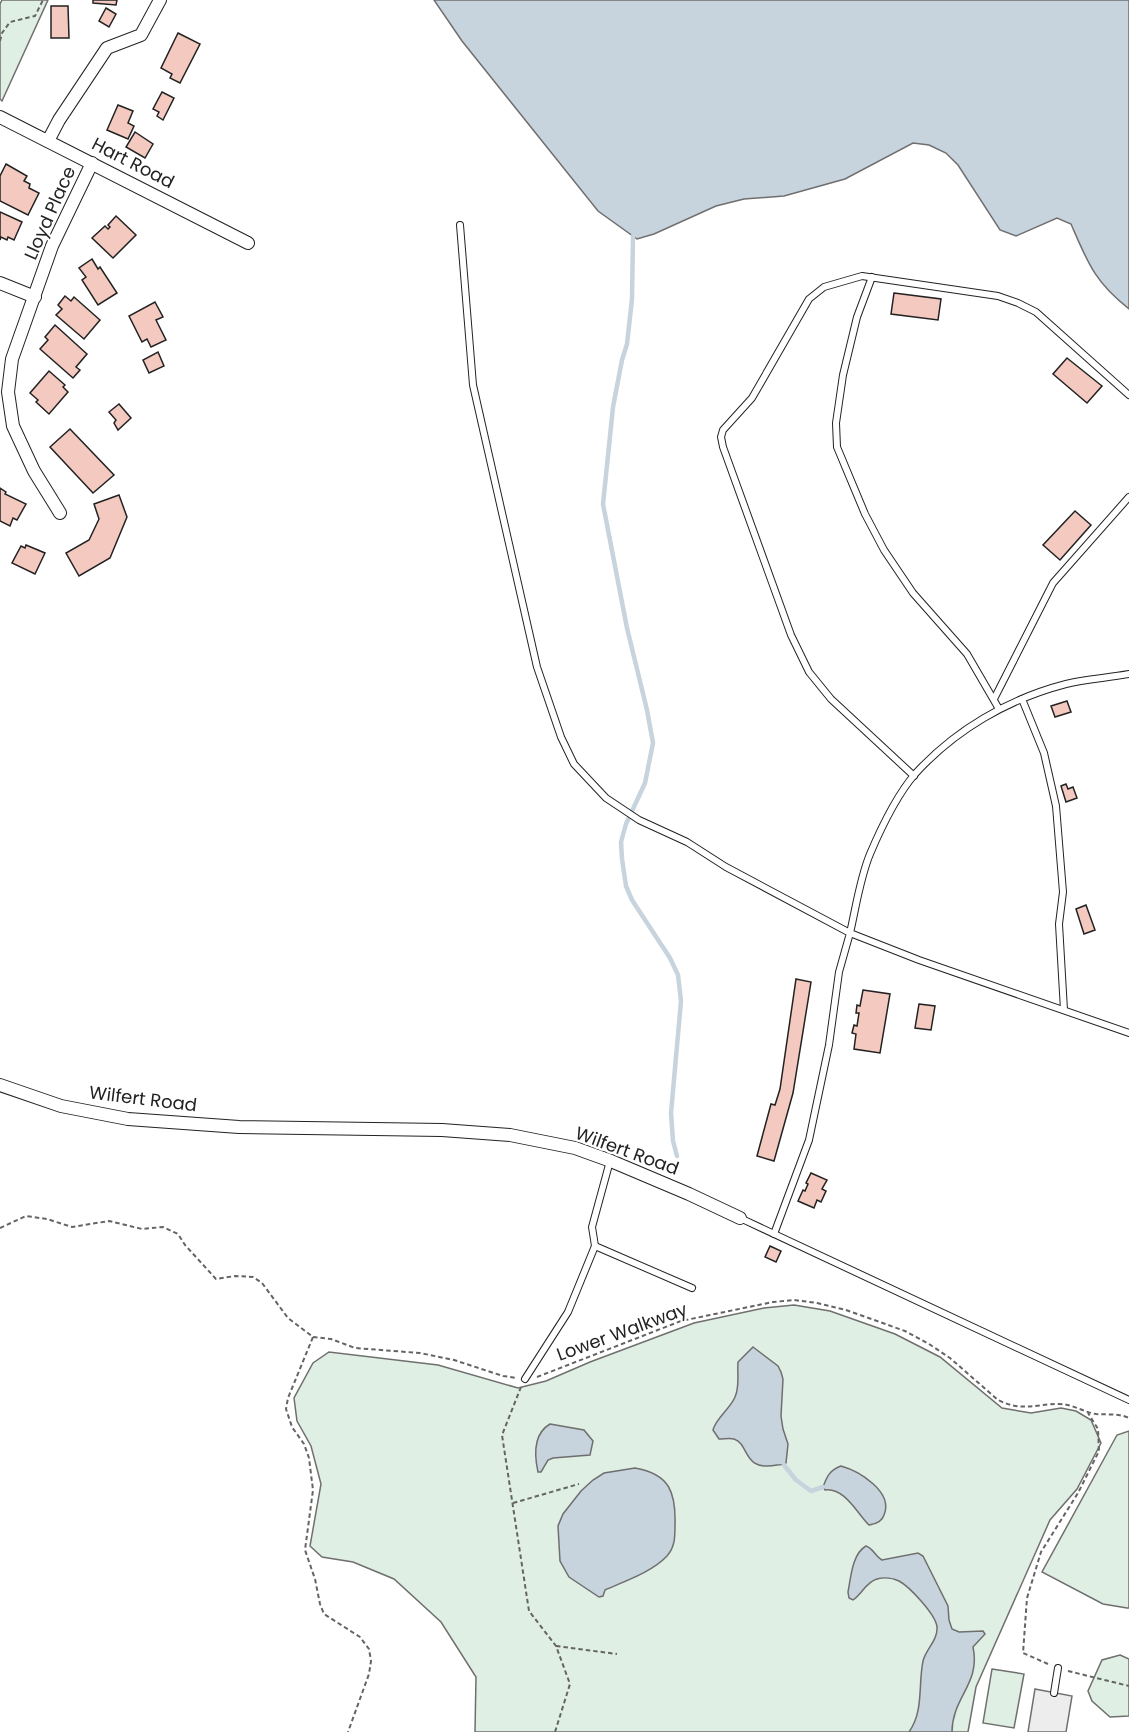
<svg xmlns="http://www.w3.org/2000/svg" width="1129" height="1732" viewBox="0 0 1129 1732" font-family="Poppins,sans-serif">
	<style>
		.green { fill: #e0efe3; stroke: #6f6f6f; stroke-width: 1.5 }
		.parking { fill: #ededed; stroke: #6f6f6f; stroke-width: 1.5 }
		.water { fill: #c7d3dd; stroke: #6f6f6f; stroke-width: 1.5 }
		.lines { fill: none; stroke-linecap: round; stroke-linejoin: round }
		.stream { stroke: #c7d3dd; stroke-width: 4.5 }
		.building { fill: #f3c9c0; stroke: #222; stroke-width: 1.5 }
		.service-casing { stroke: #222; stroke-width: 8 }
		.minor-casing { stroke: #222; stroke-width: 14 }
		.path { stroke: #646464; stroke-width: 2; stroke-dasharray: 4.5 3; stroke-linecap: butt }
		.service { stroke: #fff; stroke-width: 6 }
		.minor { stroke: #fff; stroke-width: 12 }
		.labels { text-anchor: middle; stroke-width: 4.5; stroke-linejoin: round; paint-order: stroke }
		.street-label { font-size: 18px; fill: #222; stroke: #fff }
	</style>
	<rect width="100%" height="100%" fill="#fff"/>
	<g class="green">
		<polygon points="2,0 48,0 2,101 0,99 0,4"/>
		<polygon points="794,1305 830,1311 895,1334 940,1357 1002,1408 1031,1413 1061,1408 1076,1411 1091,1420 1101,1443 1077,1489 1050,1520 976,1687 968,1732 475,1732 476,1677 441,1622 394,1579 353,1562 322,1557 310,1546 321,1484 311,1446 297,1421 294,1398 313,1363 329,1352 438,1365 518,1388 546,1381 590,1362 694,1323 764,1308"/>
		<polygon points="1129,1431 1129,1608 1127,1608 1103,1604 1042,1572 1117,1435"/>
		<polygon points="1120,1655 1129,1659 1129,1716 1110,1717 1092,1701 1088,1691 1102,1660"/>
		<polygon points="992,1669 1024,1674 1014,1728 983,1723"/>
	</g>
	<polygon class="parking" points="1035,1689 1072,1696 1066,1732 1028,1732"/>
	<g class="water">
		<path d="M434 0H1129V309C1094 281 1088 263 1071 224L1057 218 1016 236 1000 230 958 165 946 153 929 145 913 143 845 179 784 196 744 199 716 206 654 234 637 239 598 211 462 41Z"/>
		<path d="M753 1347 778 1366 781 1372 783 1379 781 1416 783 1429 788 1444 786 1463C783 1465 780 1465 777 1465 742 1472 750 1444 734 1439 730 1438 724 1439 719 1439L713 1430C716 1418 730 1409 735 1397 740 1386 737 1374 738 1362Z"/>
		<path d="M550 1424 584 1430 593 1441 590 1455 553 1458 548 1460 541 1472H538C534 1454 533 1434 550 1424Z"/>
		<path d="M841 1466C859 1471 894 1492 884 1515 882 1522 876 1524 869 1525 857 1513 844 1487 825 1490L823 1487C827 1476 830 1470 841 1466Z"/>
		<path d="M635 1468C670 1474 676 1493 675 1525 675 1537 675 1547 667 1556 652 1572 625 1581 605 1590L603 1596 599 1597 569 1577 560 1561 558 1526 563 1514 581 1491 593 1480 604 1473Z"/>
		<path d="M866 1546C873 1548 875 1556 882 1560L918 1553 923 1556 948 1606 949 1620 952 1629 959 1632 983 1631 985 1634 973 1647C981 1684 952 1697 952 1732H909C924 1711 918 1685 923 1661 926 1649 938 1640 937 1627 936 1615 910 1587 899 1581 893 1578 884 1577 877 1579 866 1582 862 1594 853 1600L849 1598 848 1592C851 1577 852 1554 866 1546Z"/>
	</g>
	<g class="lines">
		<g class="stream">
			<polyline points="633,236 632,299 627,344 622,360 613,407 603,504 627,628 647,710 653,743 645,783 626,824 621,842 622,859 626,886 632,900 670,958 678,975 681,1001 671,1113 673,1141 677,1156"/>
			<polyline points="784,1465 796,1480 811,1491 823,1487"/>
		</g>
	</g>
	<g class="building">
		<polygon points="93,0 117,0 116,5 93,3"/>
		<polygon points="51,6 68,6 69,38 51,38"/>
		<polygon points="106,8 116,14 109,27 99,21"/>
		<polygon points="178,33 200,44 180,83 170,78 172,74 161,68"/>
		<polygon points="162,92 174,98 163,120 157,116 159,112 153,109"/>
		<polygon points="118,105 133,111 128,123 134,126 128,139 107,130"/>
		<polygon points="135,132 153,144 145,158 126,147"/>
		<polygon points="6,164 27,176 24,181 30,184 29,188 39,193 28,215 0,201 0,176"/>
		<polygon points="0,212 22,222 14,240 8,237 7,240 1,237 0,240"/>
		<polygon points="116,216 136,235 113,258 92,238 105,226 108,229 110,227 108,225"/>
		<polygon points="92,259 98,269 100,267 117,293 98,305 82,280 86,277 79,268"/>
		<polygon points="894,293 941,299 938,320 891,314"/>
		<polygon points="65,296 71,301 74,297 100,320 84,339 56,315 62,309 58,305"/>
		<polygon points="155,302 163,317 156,320 166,340 151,347 147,339 142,342 129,316"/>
		<polygon points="55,325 87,354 76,367 80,370 73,378 40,349 48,340 45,337"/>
		<polygon points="158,352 164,366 149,373 143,360"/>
		<polygon points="1067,358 1102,386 1087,403 1053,374"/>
		<polygon points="49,371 65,385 63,387 68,392 49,414 36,402 38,400 30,393"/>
		<polygon points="119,404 131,418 118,430 114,423 116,420 109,412"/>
		<polygon points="70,429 114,475 93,493 50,447"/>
		<polygon points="0,488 6,492 5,494 26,504 17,520 13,518 10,526 0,521"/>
		<polygon points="119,495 127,517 110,558 79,576 66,553 89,540 99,519 94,504"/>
		<polygon points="1075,511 1091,525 1060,560 1043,545"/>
		<polygon points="26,545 45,553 35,574 12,563 21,546 25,548"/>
		<polygon points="1067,701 1071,712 1055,717 1051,706"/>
		<polygon points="1066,784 1068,789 1073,787 1077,798 1066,802 1061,786"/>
		<polygon points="1086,905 1095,930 1084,934 1076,909"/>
		<polygon points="796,979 811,982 793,1093 774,1161 757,1156 771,1104 775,1105 780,1089"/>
		<polygon points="863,990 890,994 880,1053 854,1049 856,1034 852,1033 854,1025 857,1026 859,1013 856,1013 857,1005 860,1006"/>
		<polygon points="919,1004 935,1006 931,1030 915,1028"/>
		<polygon points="811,1173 827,1180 822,1189 826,1191 821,1202 817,1200 814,1208 798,1201 803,1190 805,1191 808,1184 806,1183"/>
		<polygon points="770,1246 781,1251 776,1262 765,1257"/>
	</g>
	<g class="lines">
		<g class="service-casing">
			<g id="service">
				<polyline points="460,225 473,385 537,667 561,737 574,764 606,798 639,820 687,842 726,867 850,933 839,972 829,1045 809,1140 774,1234"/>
				<polyline points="872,277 857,317 843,375 836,423 837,447 865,514 884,550 913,593 967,654 999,709"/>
				<path d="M1129 674C1108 678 1086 679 1066 684 1008 699 955 730 915 774 897 795 881 828 870 854 860 878 856 907 850 933L919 960 1129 1033"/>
				<polyline points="994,699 1053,583 1129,497"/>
				<polyline points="1022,699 1044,753 1056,806 1063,892 1059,924 1064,1010"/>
				<polyline points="914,776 831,699 809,672 791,635 723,447 721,437 723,430 752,398 809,299 824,287 862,276 998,296 1018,303 1036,312 1129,395"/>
				<polyline points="740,1218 1129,1400"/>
				<polyline points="595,1246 692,1288"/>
				<polyline points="525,1379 568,1312 595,1246 592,1227 610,1161"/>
				<polyline points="1054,1693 1058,1668"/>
			</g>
		</g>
		<g class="minor-casing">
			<g id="minor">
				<polyline points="0,117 248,243"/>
				<polyline points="48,141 59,120 107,48 141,35 160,0"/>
				<polyline points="0,283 35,297"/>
				<polyline points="60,513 34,471 13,426 8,392 12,359 52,246 92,163"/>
				<polyline points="0,1085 61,1106 128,1119 239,1127 442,1130 510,1135 575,1148 611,1161 689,1194 740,1218"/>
			</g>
		</g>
		<g class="path">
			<polyline points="0,41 2,33 10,22 35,16 43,0"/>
			<polyline points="0,1228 26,1216 47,1219 72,1227 109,1221 142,1229 163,1227 178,1234 185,1245 216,1279 235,1276 253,1277 262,1283 288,1318 313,1337 288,1398 286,1409 292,1427 304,1444 309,1458 313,1490 305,1550 315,1579 320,1604 324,1614 360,1637 369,1649 371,1661 369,1674 348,1732"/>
			<polyline points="313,1337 331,1339 355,1348 420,1353 454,1360 503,1376 517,1378"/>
			<path d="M537 1377 681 1321 773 1302 794 1300 817 1303 846 1310 905 1331 929 1344 950 1358 998 1400C1022 1412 1035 1404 1059 1404 1073 1404 1083 1412 1096 1414 1107 1415 1118 1413 1129 1418"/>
			<polyline points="521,1387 502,1435 529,1611 556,1646 570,1684 555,1732"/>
			<polyline points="513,1503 579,1484"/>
			<polyline points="556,1646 617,1654"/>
			<polyline points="1048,1664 1023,1653 1027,1598 1041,1552 1078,1493 1099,1451 1098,1429 1088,1413"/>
			<polyline points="1068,1671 1129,1686"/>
		</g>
		<use href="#service" class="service"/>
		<use href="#minor" class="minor"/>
	</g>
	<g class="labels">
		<g class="street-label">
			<text transform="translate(133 163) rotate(27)" y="6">Hart Road</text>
			<text transform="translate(50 213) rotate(-66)" y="6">Lloyd Place</text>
			<text transform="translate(143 1099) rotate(7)" y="6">Wilfert Road</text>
			<text transform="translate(627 1151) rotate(20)" y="6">Wilfert Road</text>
			<text transform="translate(622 1332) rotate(-20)" y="6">Lower Walkway</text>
		</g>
	</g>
</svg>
